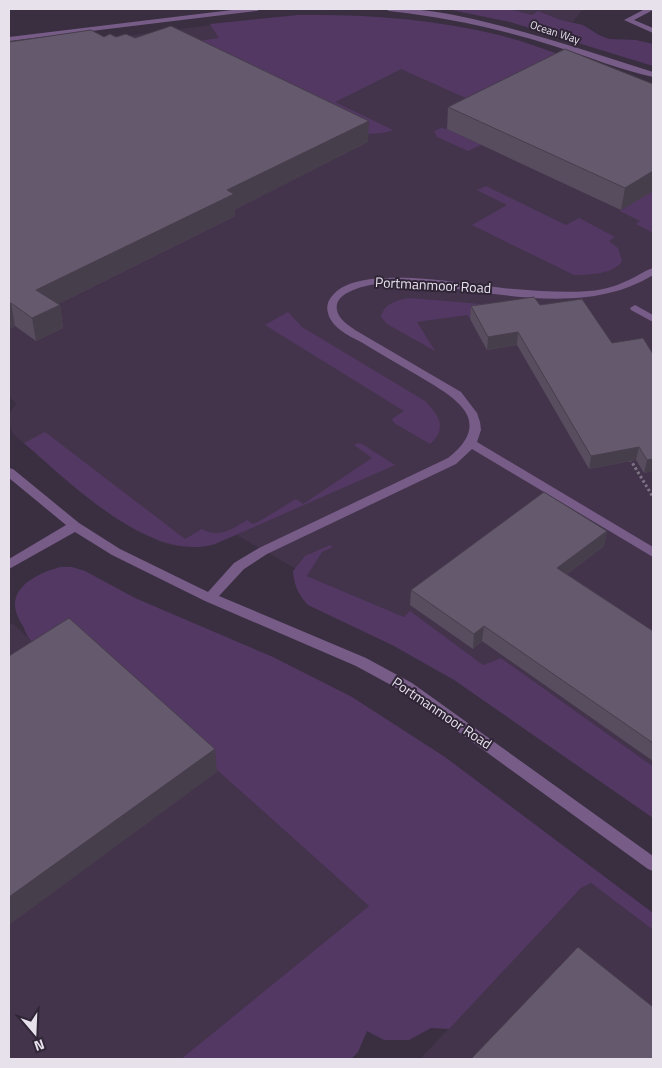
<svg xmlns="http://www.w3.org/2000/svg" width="662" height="1068" viewBox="0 0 662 1068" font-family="'Titillium Web',sans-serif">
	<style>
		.built { fill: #43344c }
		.green { fill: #533863 }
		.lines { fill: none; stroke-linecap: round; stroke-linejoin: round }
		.path { stroke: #7e7584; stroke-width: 3; stroke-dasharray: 2.5 2.5; stroke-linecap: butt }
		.minor { fill: #775c88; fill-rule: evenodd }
		.wall { fill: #574d5e }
		.shaded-wall { fill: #473e4c }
		.building { fill: #65596d; stroke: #473e4c }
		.labels { text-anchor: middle; stroke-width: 4; stroke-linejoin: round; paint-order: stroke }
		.far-street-label { font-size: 11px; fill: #e7e1ec; stroke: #2f2536 }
		.street-label { font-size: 14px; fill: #e7e1ec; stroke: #2f2536 }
	</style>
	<rect width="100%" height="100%" fill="#3a2f41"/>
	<g class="built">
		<polygon points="510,9 589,9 581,11 573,22 561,20 538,11 532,15"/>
		<polygon points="251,20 653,89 653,762 651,765 501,658 483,665 410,612 404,617 312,578 237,535 209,546 176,546 160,542 98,506 13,434 9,422 9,415 16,403 9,397 9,54 24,49"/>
		<polygon points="12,623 49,657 74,642 369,906 181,1059 9,1059 9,625"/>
		<polygon points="591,883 653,930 653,1059 420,1059 581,888"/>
	</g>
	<g class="green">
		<polygon points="447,9 510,9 532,15 538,11 561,20 583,25 599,35 609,39 636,40 653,44 653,66 510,22"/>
		<path d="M298 15C366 14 434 19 499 35 535 44 570 59 604 71L477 103 401 69 335 102 393 130C381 135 374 132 363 135L179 44 219 38 210 24Z"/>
		<polygon points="441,128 447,129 481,145 468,151 437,137 434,131"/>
		<path d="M486 186 566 225 579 218 615 237 609 241 618 248 622 261C615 274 588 275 574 275L472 225 507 205 477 190Z"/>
		<polygon points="653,191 653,233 636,224 640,221 620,211"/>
		<path d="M410 298 526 308 469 317 467 315 417 322 435 351 387 324 381 317C384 303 398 300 410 298Z"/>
		<path d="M288 312 302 327 425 401C439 415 448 429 430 444L394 423 392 419 404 411 265 325Z"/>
		<path d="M45 432 185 539 202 529C219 539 232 529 247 520L253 524 258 522 296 499 303 504 372 458 354 445 357 443 362 444 395 465 215 544C151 564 68 481 24 443Z"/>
		<path d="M330 545 333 547 322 552 307 576 404 617 410 611 483 665 501 658 651 765 653 762V818L454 680 394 646 308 605C298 594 294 585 293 571L305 556Z"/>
		<path d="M61 567H72L85 571 135 598 273 657 352 697 445 757 653 913V930L591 883 581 888 449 1029 431 1028 409 1040H384L367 1031 358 1052 351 1059H181L369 906 74 642 39 647C28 639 28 638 23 626 19 620 15 612 15 604 15 583 44 571 61 567Z"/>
	</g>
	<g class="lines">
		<polyline class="path" points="630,459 653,497"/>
		<g class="minor">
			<polygon points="240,9 261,9 257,11 9,41 9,37"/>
			<path d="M385 9C414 7 444 13 473 19 534 33 594 53 653 72V77C620 70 587 56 554 46 500 29 445 17 389 11Z"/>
			<polygon points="645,9 653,10 634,20 653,28 653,33 624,20"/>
			<path d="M653 268V275C575 323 471 283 385 283 370 284 324 292 340 317 343 322 350 326 355 330L461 392 477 413 480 422 481 430 477 442 653 547V557L472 449 456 464 267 554 244 569 219 596 366 658 412 683 653 856V871L648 869 402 691 356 666 205 601 112 555 75 532 9 569V559L66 525 9 478V468L13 469 79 523 120 549 208 592 234 563 259 548 448 458C497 419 452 396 417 375 398 364 379 353 361 342 349 336 331 327 328 313 326 306 328 300 333 295 360 262 473 286 514 289 539 291 564 293 589 291 605 290 619 285 633 278 639 275 646 270 653 268Z"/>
			<polygon points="635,305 653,315 653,322 631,310 630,308"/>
		</g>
	</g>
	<g class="wall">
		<polygon points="104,37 135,38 368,142 235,209 235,216 58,304 60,305 63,328 36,341 15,326 9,329 9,42"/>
		<polygon points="653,84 653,191 621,210 447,129 448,107"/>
		<polygon points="540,305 612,343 653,354 653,471 644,473 636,460 589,469 517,345 487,350 470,319 471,306"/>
		<polygon points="607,531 604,546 567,574 653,631 653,761 482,641 473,649 410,605 411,590"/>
	</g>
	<g class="shaded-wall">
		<polygon points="369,121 368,142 235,209 235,216 40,313 36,290 227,190"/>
		<polygon points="653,171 653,191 621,210 625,188"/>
		<polygon points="11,303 15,326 9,329 9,304"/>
		<polygon points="60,305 63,328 36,341 32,318"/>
		<polygon points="518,332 517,345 487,350 488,337"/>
		<polygon points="639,447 636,460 589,469 591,456"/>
		<polygon points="653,459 653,471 644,473 647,460"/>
		<polygon points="607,531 604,546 555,583 557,568"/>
		<polygon points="484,626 482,641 473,649 474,634"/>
		<polygon points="215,749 217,772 9,925 9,897"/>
	</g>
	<g class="building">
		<polygon points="171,26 369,121 227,190 234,194 36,290 60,305 32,318 11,303 9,304 9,42 91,30 104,37 110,34 116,37 126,34 135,38"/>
		<polygon points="565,49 653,84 653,171 625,188 448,107"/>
		<polygon points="534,297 540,305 582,299 612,343 643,338 653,354 653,459 647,460 639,447 591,456 518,332 488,337 471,306"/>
		<polygon points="544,492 607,531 557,568 653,631 653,743 484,626 474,634 411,590"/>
		<polygon points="69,618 215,749 9,897 9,656"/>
		<polygon points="578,947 653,1007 653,1059 471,1059"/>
	</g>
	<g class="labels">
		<g class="far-street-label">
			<text transform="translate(555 32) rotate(18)" y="4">Ocean Way</text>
		</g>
		<g class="street-label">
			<text transform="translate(433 285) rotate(3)" y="5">Portmanmoor Road</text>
			<text transform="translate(442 713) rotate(34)" y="5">Portmanmoor Road</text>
		</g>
	</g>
	<rect width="662" height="1068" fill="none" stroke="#e7e1ec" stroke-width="20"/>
	<g transform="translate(35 1033) rotate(161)" stroke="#2f2536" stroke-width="4" paint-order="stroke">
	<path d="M0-4L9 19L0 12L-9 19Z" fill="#e7e1ec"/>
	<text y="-8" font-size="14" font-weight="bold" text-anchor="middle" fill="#e7e1ec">N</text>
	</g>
</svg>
